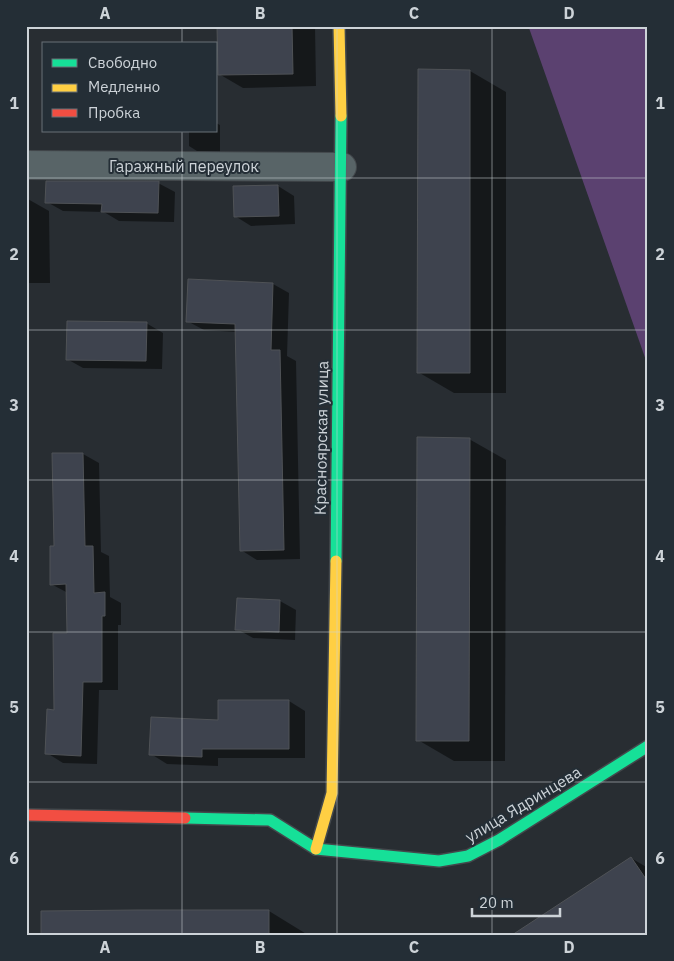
<svg xmlns="http://www.w3.org/2000/svg" width="674" height="961" viewBox="0 0 674 961" font-family="'IBM Plex Sans',sans-serif">
	<style>
		.green { fill: #5b4170 }
		.shadow { fill: #0007 }
		.building { fill: #3e434e; stroke: #4f5256 }
		.lines { fill: none; stroke-linecap: round; stroke-linejoin: round }
		.street-casing { stroke: #43484c; stroke-width: 30 }
		.fast-casing { stroke: #43484c; stroke-width: 14 }
		.slow-casing { stroke: #43484c; stroke-width: 14 }
		.jam-casing { stroke: #43484c; stroke-width: 14 }
		.street { stroke: #586467; stroke-width: 28 }
		.fast { stroke: #16e098; stroke-width: 11 }
		.slow { stroke: #ffcf43; stroke-width: 11 }
		.jam { stroke: #f24e42; stroke-width: 11 }
		.grid { fill: none; stroke: #cdd3d8; stroke-width: 1; stroke-opacity: 0.55 }
		.labels { text-anchor: middle; stroke-width: 4; stroke-linejoin: round; paint-order: stroke }
		.street-label { font-size: 16px; fill: #cdd3d8; stroke: #242e36 }
		.neatline { fill: none; stroke: #cdd3d8; stroke-width: 2 }
		.grid-label { font-size: 16px; text-anchor: middle; font-weight: bold; fill: #cdd3d8 }
	</style>
	<rect width="100%" height="100%" fill="#282d32"/>
	<polygon class="green" points="529,26 648,26 648,366 529,28"/>
	<g class="shadow">
		<polygon points="218,26 315,26 316,86 243,88 219,74"/>
		<polygon points="419,70 470,71 506,92 506,393 454,393 418,372"/>
		<polygon points="216,123 220,125 220,152 197,151 189,146 189,131 216,131"/>
		<polygon points="158,183 175,192 174,222 119,221 104,212 63,211 47,202"/>
		<polygon points="278,186 294,196 295,224 251,226 235,216 235,187"/>
		<polygon points="26,198 49,211 50,283 26,283"/>
		<polygon points="273,284 289,293 287,356 296,361 300,559 257,560 241,550 237,332 204,330 187,321"/>
		<polygon points="146,323 163,333 162,369 83,368 67,359"/>
		<polygon points="469,439 506,460 505,761 454,761 418,740"/>
		<polygon points="83,454 99,463 101,552 109,556 110,597 121,603 121,625 118,625 118,690 99,690 97,764 63,763 47,753 69,635 68,593 51,584 55,547"/>
		<polygon points="280,601 296,610 295,640 253,638 237,629"/>
		<polygon points="289,701 305,711 305,758 218,758 218,766 167,764 151,754 219,721"/>
		<polygon points="631,858 648,868 648,935"/>
		<polygon points="269,911 308,935 43,935"/>
	</g>
	<g class="building">
		<polygon points="217,26 292,26 293,74 218,75"/>
		<polygon points="418,69 470,70 470,373 417,373"/>
		<polygon points="46,181 159,181 158,213 101,212 102,204 45,203"/>
		<polygon points="278,185 279,216 234,217 233,186"/>
		<polygon points="188,279 273,283 271,350 280,350 284,550 240,551 235,324 186,322"/>
		<polygon points="67,321 147,322 146,361 66,360"/>
		<polygon points="417,437 470,438 469,741 416,741"/>
		<polygon points="52,453 83,453 85,546 93,546 94,593 105,592 105,616 102,616 102,682 83,682 81,756 45,754 47,709 54,710 53,633 67,633 66,584 50,585 50,546 54,546"/>
		<polygon points="237,598 280,600 279,632 235,630"/>
		<polygon points="218,700 289,700 289,749 202,749 202,757 149,755 151,717 218,720"/>
		<polygon points="631,857 648,882 648,935 512,935"/>
		<polygon points="137,910 269,910 269,935 41,935 41,911"/>
	</g>
	<g class="lines">
		<g class="street-casing">
			<polyline id="street" points="26,165 342,167"/>
		</g>
		<g class="fast-casing">
			<g id="fast">
				<polyline points="336,561 341,116"/>
				<polyline points="185,818 270,820 316,849 439,861 468,856 499,840 648,746"/>
			</g>
		</g>
		<g class="slow-casing">
			<g id="slow">
				<polyline points="339,26 341,116"/>
				<polyline points="316,849 332,793 336,561"/>
			</g>
		</g>
		<g class="jam-casing">
			<polyline id="jam" points="26,815 185,818"/>
		</g>
		<use href="#street" class="street"/>
		<use href="#fast" class="fast"/>
		<use href="#slow" class="slow"/>
		<use href="#jam" class="jam"/>
	</g>
	<path class="grid" d="M182 26V44M337 26V935M492 26V935M182 131V935M26 178H648M26 330H648M26 480H648M26 632H648M26 782H648"/>
	<g class="labels">
		<g class="street-label">
			<text x="184" y="172">Гаражный переулок</text>
			<text transform="translate(321 438) rotate(-89)" y="6">Красноярская улица</text>
			<text transform="translate(523 804) rotate(-31)" y="6">улица Ядринцева</text>
		</g>
	</g>
	<rect width="674" height="961" fill="none" stroke="#242e36" stroke-width="55"/>
	<rect x="42" y="42" width="175" height="90" fill="#242e36" stroke="#687077"/>
	<rect x="52" y="59" width="25" height="8" fill="#16e098" stroke="#687077"/>
	<text x="88" y="68" font-size="15" fill="#cdd3d8">Свободно</text>
	<rect x="52" y="84" width="25" height="8" fill="#ffcf43" stroke="#687077"/>
	<text x="88" y="92" font-size="15" fill="#cdd3d8">Медленно</text>
	<rect x="52" y="109" width="25" height="8" fill="#f24e42" stroke="#687077"/>
	<text x="88" y="118" font-size="15" fill="#cdd3d8">Пробка</text>
	<path d="M472 908v8h88v-8" fill="none" stroke="#cdd3d8" stroke-width="2.5"/>
	<text x="479" y="908" font-size="15" fill="#cdd3d8" stroke="#242e36" stroke-width="4" paint-order="stroke">20 m</text>
	<rect x="28" y="28" width="618" height="906" class="neatline"/>
	<g class="grid-label">
		<text x="105" y="19">A</text>
		<text x="260" y="19">B</text>
		<text x="414" y="19">C</text>
		<text x="569" y="19">D</text>
		<text x="14" y="109">1</text>
		<text x="660" y="109">1</text>
		<text x="14" y="260">2</text>
		<text x="660" y="260">2</text>
		<text x="14" y="411">3</text>
		<text x="660" y="411">3</text>
		<text x="14" y="562">4</text>
		<text x="660" y="562">4</text>
		<text x="14" y="713">5</text>
		<text x="660" y="713">5</text>
		<text x="14" y="864">6</text>
		<text x="660" y="864">6</text>
		<text x="105" y="953">A</text>
		<text x="260" y="953">B</text>
		<text x="414" y="953">C</text>
		<text x="569" y="953">D</text>
	</g>
</svg>
